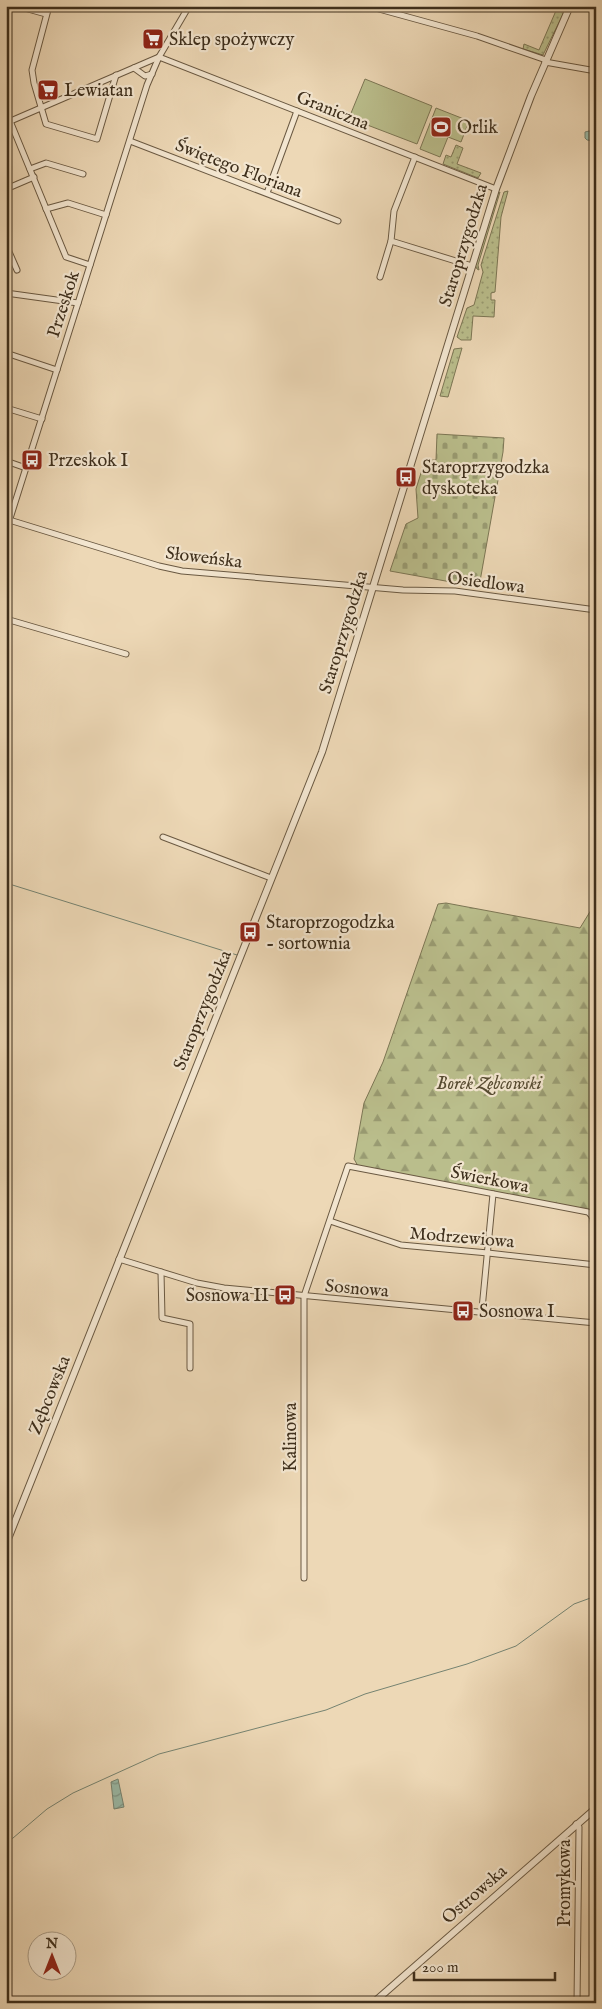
<svg xmlns="http://www.w3.org/2000/svg" width="602" height="2009" viewBox="0 0 602 2009" font-family="'IM FELL English',serif">
	<style>
		.grass { fill: url(#grass-dots); stroke: #7c7654 }
		.forest { fill: url(#forest-firs); stroke: #7c7654 }
		.cemetery { fill: url(#cemetery-stones); stroke: #7c7654 }
		.park { fill: #babe8c; stroke: #7c7654 }
		.water { fill: url(#water-waves); stroke: #758371 }
		.lines { fill: none; stroke-linecap: round; stroke-linejoin: round }
		.stream { stroke: #758371; stroke-width: 1 }
		.minor-casing { stroke: #6a5942; stroke-width: 7 }
		.tertiary-casing { stroke: #6a5942; stroke-width: 8 }
		.minor { stroke: #f3e6d0; stroke-width: 5 }
		.tertiary { stroke: #f3e6d0; stroke-width: 6 }
		.labels { text-anchor: middle; stroke-width: 4.5; stroke-linejoin: round; paint-order: stroke }
		.poi-label { font-size: 18px; fill: #3e2f1c; stroke: #f3e6d0; text-anchor: start }
		.street-label { font-size: 18px; fill: #3e2f1c; stroke: #f3e6d0 }
		.park-label { font-size: 18px; font-style: italic; fill: #574c32; stroke: #f3e6d0 }
	</style>
	<defs>
		<pattern id="grass-dots" width="8" height="8" patternUnits="userSpaceOnUse" patternTransform="scale(1.25)"><rect width="8" height="8" fill="#babe8c"/><path d="M2 2h.1M6 6h.1" fill="none" stroke="#999b72" stroke-width="1.8" stroke-linecap="round"/></pattern>
		<pattern id="forest-firs" width="22" height="20" patternUnits="userSpaceOnUse" patternTransform="scale(1.25)"><rect width="22" height="20" fill="#babe8c"/><path d="M5 1l3.5 6h-7zM16 11l3.5 6h-7z" fill="#999b72"/></pattern>
		<pattern id="cemetery-stones" width="16" height="16" patternUnits="userSpaceOnUse" patternTransform="scale(1.25)"><rect width="16" height="16" fill="#babe8c"/><path d="M2 7V4a2 2 0 0 1 4 0v3zM10 15v-3a2 2 0 0 1 4 0v3z" fill="#999b72"/></pattern>
		<pattern id="water-waves" width="16" height="10" patternUnits="userSpaceOnUse" patternTransform="scale(1.25)"><rect width="16" height="10" fill="#9abba9"/><path d="M0 5q4-4 8 0t8 0" fill="none" stroke="#7f9889"/></pattern>
	</defs>
	<rect width="100%" height="100%" fill="#edd8b6"/>
	<filter id="stains"><feTurbulence type="fractalNoise" baseFrequency=".004" numOctaves="4"/><feColorMatrix values="0 0 0 0 .2 0 0 0 0 .09 0 0 0 0 .02 0 0 0 .5 -.17"/></filter>
	<radialGradient id="worn" r=".72"><stop offset=".6" stop-color="#630" stop-opacity="0"/><stop offset="1" stop-color="#630" stop-opacity=".3"/></radialGradient>
	<g class="grass">
		<polygon points="558,6 566,8 543,55 523,49 524,44 539,50"/>
		<polygon points="456,145 463,148 457,164 481,173 478,178 443,164 446,155 451,157"/>
		<polygon points="508,191 501,217 495,292 491,293 491,300 495,300 494,317 473,316 471,340 461,340 457,337 467,308 474,305 483,272 481,265 504,192"/>
		<polygon points="500,192 478,265 479,270 477,269 475,265 496,195"/>
		<polygon points="462,348 448,397 440,396 454,349"/>
	</g>
	<polygon class="forest" points="596,902 596,1235 593,1212 358,1166 354,1159 364,1103 383,1062 438,904 446,903 580,928"/>
	<polygon class="cemetery" points="437,434 504,438 503,452 479,587 390,571 406,524 418,518 416,489 425,460 436,460"/>
	<g class="park">
		<polygon points="365,79 432,106 417,144 349,118"/>
		<polygon points="436,108 469,121 461,142 448,137 440,157 420,149"/>
	</g>
	<g class="water">
		<polygon points="589,131 596,131 596,141 587,140 585,138 585,132"/>
		<polygon points="118,1779 124,1807 114,1809 111,1782"/>
	</g>
	<g class="lines">
		<g class="stream">
			<polyline points="6,883 237,955"/>
			<polyline points="6,1844 47,1809 73,1793 159,1754 326,1710 365,1694 467,1664 516,1646 574,1604 596,1596"/>
		</g>
		<g class="minor-casing">
			<g id="minor">
				<polyline points="17,6 46,14"/>
				<polyline points="49,6 32,70 34,83 46,124 97,139 116,75"/>
				<polyline points="72,6 75,6"/>
				<polyline points="368,6 477,36 546,60"/>
				<polyline points="159,57 496,189"/>
				<polyline points="545,62 596,71"/>
				<polyline points="134,68 145,76 152,74"/>
				<polyline points="10,121 66,257 90,265"/>
				<polyline points="6,123 159,57"/>
				<polyline points="130,141 338,221"/>
				<polyline points="415,157 394,211 391,241 472,266"/>
				<polyline points="30,169 46,163 83,174"/>
				<polyline points="6,189 34,177"/>
				<polyline points="267,193 297,111"/>
				<polyline points="46,209 68,203 106,215"/>
				<polyline points="6,245 17,270"/>
				<polyline points="380,277 391,241"/>
				<polyline points="6,293 78,303"/>
				<polyline points="6,353 57,370"/>
				<polyline points="6,408 42,419"/>
				<polyline points="6,461 26,468"/>
				<polyline points="6,519 159,566 182,571 403,590 455,591 596,610"/>
				<polyline points="6,531 147,85 159,57 189,6"/>
				<polyline points="6,619 126,654"/>
				<polyline points="163,837 271,878"/>
				<polyline points="330,1221 401,1245 488,1253 596,1265"/>
				<polyline points="119,1259 197,1283 224,1288 596,1323"/>
				<polyline points="161,1272 162,1318 190,1324 190,1368"/>
				<polyline points="482,1309 493,1194"/>
				<polyline points="304,1578 304,1296 348,1166 588,1212 591,1215 593,1219 596,1250"/>
				<polyline points="576,1824 579,1827 577,2003"/>
			</g>
		</g>
		<g class="tertiary-casing">
			<g id="tertiary">
				<polyline points="6,1544 322,752 496,189 531,96 570,6"/>
				<polyline points="373,2003 596,1808"/>
			</g>
		</g>
		<use href="#minor" class="minor"/>
		<use href="#tertiary" class="tertiary"/>
	</g>
	<defs>
		<g id="supermarket-square" transform="scale(1.125)"><rect x="-9" y="-9" width="18" height="18" rx="4" fill="#8f2418" stroke="#f3e6d0"/><path d="M-6-5.5h2.5l.6 2H6L4.5 2H-2.5L-4.4-4H-6ZM-1.5 3.2a1.3 1.3 0 1 0 .1 0ZM3 3.2a1.3 1.3 0 1 0 .1 0Z" fill="#fff"/></g>
		<g id="stadium-square" transform="scale(1.125)"><rect x="-9" y="-9" width="18" height="18" rx="4" fill="#8f2418" stroke="#f3e6d0"/><path d="M0-5a6.5 5 0 1 0 0 10a6.5 5 0 1 0 0-10ZM-3.5-1.8h7v3.6h-7Z" fill="#fff"/></g>
		<g id="bus-square" transform="scale(1.125)"><rect x="-9" y="-9" width="18" height="18" rx="4" fill="#8f2418" stroke="#f3e6d0"/><path d="M-5-6H5V4H4V6H2V4H-2V6H-4V4H-5ZM-3.5-4V0h7V-4ZM-3.5 1.2v1.5H-2V1.2ZM2 1.2v1.5H3.5V1.2Z" fill="#fff"/></g>
	</defs>
	<g fill-rule="evenodd">
		<use href="#supermarket-square" x="153" y="39"/>
		<use href="#supermarket-square" x="48" y="90"/>
		<use href="#stadium-square" x="441" y="127"/>
		<use href="#bus-square" x="32" y="460"/>
		<use href="#bus-square" x="406" y="477"/>
		<use href="#bus-square" x="250" y="932"/>
		<use href="#bus-square" x="285" y="1295"/>
		<use href="#bus-square" x="463" y="1311"/>
	</g>
	<g class="labels">
		<g class="poi-label">
			<text x="169" y="45">Sklep spożywczy</text>
			<text x="64" y="96">Lewiatan</text>
			<text x="457" y="133">Orlik</text>
			<text x="48" y="466">Przeskok I</text>
			<text x="422" y="473">Staroprzygodzka<tspan x="422" dy="21">dyskoteka</tspan></text>
			<text x="266" y="928">Staroprzogodzka<tspan x="266" dy="21">- sortownia</tspan></text>
			<text x="269" y="1301" text-anchor="end">Sosnowa II</text>
			<text x="479" y="1317">Sosnowa I</text>
		</g>
		<g class="street-label">
			<text transform="translate(333 110) rotate(22)" y="6">Graniczna</text>
			<text transform="translate(239 168) rotate(21)" y="6">Świętego Floriana</text>
			<text transform="translate(463 245) rotate(-73)" y="6">Staroprzygodzka</text>
			<text transform="translate(63 304) rotate(-72)" y="6">Przeskok</text>
			<text transform="translate(204 557) rotate(7)" y="6">Słoweńska</text>
			<text transform="translate(486 582) rotate(7)" y="6">Osiedlowa</text>
			<text transform="translate(343 632) rotate(-73)" y="6">Staroprzygodzka</text>
			<text transform="translate(202 1010) rotate(-68)" y="6">Staroprzygodzka</text>
			<text transform="translate(490 1179) rotate(11)" y="6">Świerkowa</text>
			<text transform="translate(462 1237) rotate(5)" y="6">Modrzewiowa</text>
			<text transform="translate(357 1288) rotate(5)" y="6">Sosnowa</text>
			<text transform="translate(49 1395) rotate(-68)" y="6">Zębcowska</text>
			<text transform="translate(290 1437) rotate(-90)" y="6">Kalinowa</text>
			<text transform="translate(564 1883) rotate(-90)" y="6">Promykowa</text>
			<text transform="translate(474 1894) rotate(-41)" y="6">Ostrowska</text>
		</g>
		<g class="park-label">
			<text x="489" y="1089">Borek Zębcowski</text>
		</g>
	</g>
	<rect width="602" height="2009" fill="none" stroke="#edd8b6" stroke-width="25"/>
	<rect x="8" y="8" width="587" height="1994" fill="none" stroke="#3e2f1c" stroke-width="2.5"/>
	<rect x="12" y="12" width="577" height="1984" fill="none" stroke="#3e2f1c"/>
	<g transform="translate(52 1956)"><circle r="24" fill="#f3e6d0" stroke="#ab9d88"/>
	<path d="M0-4L9 19L0 12L-9 19Z" fill="#8f2418"/>
	<text y="-8" font-size="14" font-weight="bold" text-anchor="middle" fill="#3e2f1c">N</text>
	</g>
	<path d="M414 1972v8h141v-8" fill="none" stroke="#3e2f1c" stroke-width="2.5"/>
	<text x="422" y="1972" font-size="15" fill="#3e2f1c" stroke="#f3e6d0" stroke-width="4" paint-order="stroke">200 m</text>
	<rect width="100%" height="100%" filter="url(#stains)"/>
	<rect width="100%" height="100%" fill="url(#worn)"/>
</svg>
